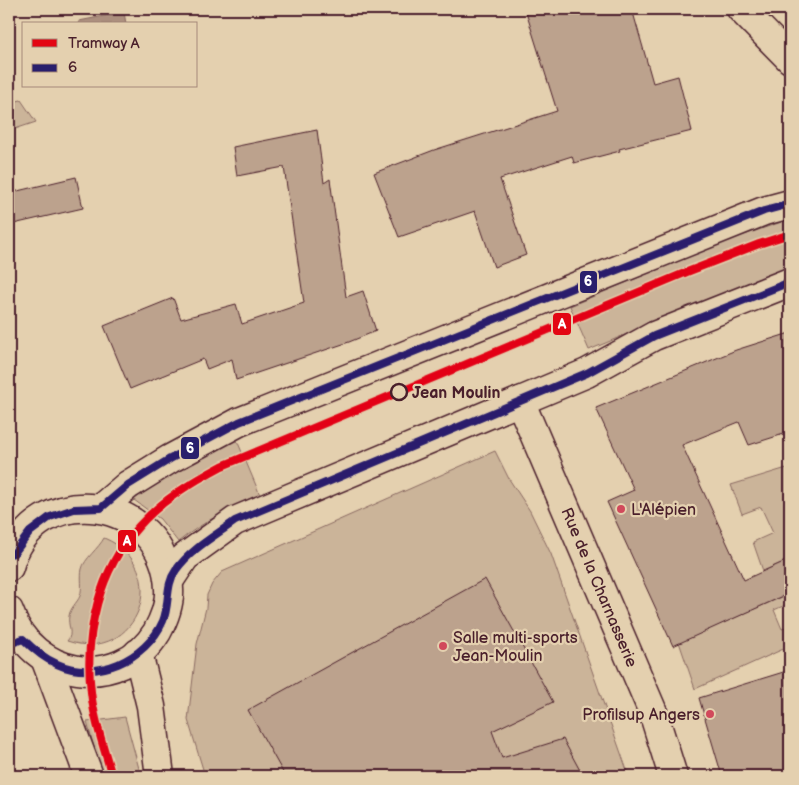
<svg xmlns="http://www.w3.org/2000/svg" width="799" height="785" viewBox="0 0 799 785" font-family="'Balsamiq Sans',sans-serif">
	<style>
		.green { fill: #cbb499; stroke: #8a6a62 }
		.water { fill: #ac8f7e; stroke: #85625d }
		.building { fill: #bca28d; stroke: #4a1f2b }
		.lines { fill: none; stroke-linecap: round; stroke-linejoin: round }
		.street-casing { stroke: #4a1f2b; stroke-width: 31 }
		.street { stroke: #e4d0af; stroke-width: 28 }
		.bus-1-casing { stroke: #e4d0af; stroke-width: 11 }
		.bus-1 { stroke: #291f6c; stroke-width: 8 }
		.tram-1-casing { stroke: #e4d0af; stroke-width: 11 }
		.tram-1 { stroke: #e30613; stroke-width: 8 }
		.stop-dot { fill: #e4d0af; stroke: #4a1f2b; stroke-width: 2.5 }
		.poi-dot { fill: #d1495b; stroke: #e4d0af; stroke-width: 2 }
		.labels { text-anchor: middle; stroke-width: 4.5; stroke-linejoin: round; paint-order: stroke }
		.stop-label { font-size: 16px; font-weight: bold; fill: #4a1f2b; stroke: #e4d0af; text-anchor: start }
		.poi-label { font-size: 16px; fill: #4a1f2b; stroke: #e4d0af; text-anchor: start }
		.street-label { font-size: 16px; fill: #4a1f2b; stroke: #e4d0af }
		.line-badge { stroke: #e4d0af; stroke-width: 2 }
		.badge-label { font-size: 14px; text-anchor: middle; font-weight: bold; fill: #fff }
	</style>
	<rect width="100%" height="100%" fill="#e4d0af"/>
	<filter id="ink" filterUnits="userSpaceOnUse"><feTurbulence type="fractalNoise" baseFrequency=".02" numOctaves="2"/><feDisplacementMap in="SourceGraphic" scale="10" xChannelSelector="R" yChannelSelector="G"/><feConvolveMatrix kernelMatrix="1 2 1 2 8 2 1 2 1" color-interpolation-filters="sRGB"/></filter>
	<g filter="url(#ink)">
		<g class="green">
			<polygon points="21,100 36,122 9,131 9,103"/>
			<polygon points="790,219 790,268 755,280 589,350 570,306 721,243"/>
			<path d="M236 438 260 495C229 509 204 521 178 542L160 519 134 500 157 481Z"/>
			<polygon points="495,451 509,479 530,511 551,554 629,776 205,776 188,720 197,644 206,608 207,595 212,584 222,572"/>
			<polygon points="790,467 790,559 763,571 753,542 773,533 761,507 742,514 731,485"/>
			<path d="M104 538C174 567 139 665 67 641 74 634 67 625 69 616 70 608 77 603 80 596 83 587 80 578 82 569 84 559 99 548 104 538Z"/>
			<polygon points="789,594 790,603 774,610 782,629 790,626 790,646 695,689 679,642"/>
			<polygon points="125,717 141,776 102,776 87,722"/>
		</g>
		<polygon class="water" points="124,12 126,24 79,24 79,21"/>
		<g class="building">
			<polygon points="525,9 632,9 653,83 678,76 692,131 619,149 620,151 574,163 572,156 500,179 526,255 494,267 475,211 399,237 374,173 434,150 557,111"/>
			<polygon points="317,130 324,183 330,179 346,297 363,291 376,331 349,342 236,380 232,359 207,369 203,359 130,389 104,326 173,298 181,319 236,304 242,324 304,303 284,167 237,176 233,147"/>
			<polygon points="76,177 83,208 9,225 9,193"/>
			<polygon points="790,333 790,432 749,445 739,422 682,445 744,580 790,559 790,593 673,646 607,502 634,490 596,408 736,350"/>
			<polygon points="485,579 553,702 492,731 502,758 563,739 583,776 285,776 248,710"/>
			<polygon points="790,670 790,776 722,776 699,698"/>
		</g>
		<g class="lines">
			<g class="street-casing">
				<g id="street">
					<polyline points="741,9 790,59"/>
					<polyline points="520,401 653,712 673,776"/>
					<polyline points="101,508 128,485 170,459 239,422 764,211 790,204"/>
					<path d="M9 567C33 476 166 495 169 589 170 603 164 619 157 632 119 694 31 678 9 611"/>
					<polyline points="169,581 185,557 235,521 587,373 654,336 790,282"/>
					<polyline points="138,653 151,706 160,776"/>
					<polyline points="45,658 89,776"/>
				</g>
			</g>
			<use href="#street" class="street"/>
			<g class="bus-1-casing">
				<g id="bus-1">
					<polyline points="9,554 14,553 30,532 50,517 74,509 101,508 128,485 170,459 239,422 764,211 790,204"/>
					<path d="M9 644 23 639C33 649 43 658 57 664 96 682 146 660 163 621 170 604 165 585 176 570 191 549 215 536 235 521L587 373 654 336 790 282"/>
				</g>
			</g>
			<use href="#bus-1" class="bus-1"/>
			<g class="tram-1-casing">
				<path id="tram-1" d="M112 776C104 748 94 720 91 692 84 633 99 570 139 526 162 500 192 482 222 466L687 272 759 244 790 234"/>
			</g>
			<use href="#tram-1" class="tram-1"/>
		</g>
	</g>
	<circle class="stop-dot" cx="399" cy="392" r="8"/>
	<g class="poi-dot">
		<circle cx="621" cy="509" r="5"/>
		<circle cx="443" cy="646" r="5"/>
		<circle cx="710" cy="714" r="5"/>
	</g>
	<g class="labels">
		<g class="stop-label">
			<text x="412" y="398">Jean Moulin</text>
		</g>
		<g class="poi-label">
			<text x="631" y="515">L'Alépien</text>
			<text x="453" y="643">Salle multi-sports<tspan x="453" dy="18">Jean-Moulin</tspan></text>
			<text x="700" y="720" text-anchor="end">Profilsup Angers</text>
		</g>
		<g class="street-label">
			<text transform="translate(600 587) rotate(67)" y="6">Rue de la Charnasserie</text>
		</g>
	</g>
	<g class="line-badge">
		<rect x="579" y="270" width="19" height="24" rx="5" fill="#291f6c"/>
		<rect x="552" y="312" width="20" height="24" rx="5" fill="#e30613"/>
		<rect x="180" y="436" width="20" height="24" rx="5" fill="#291f6c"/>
		<rect x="117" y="529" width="20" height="24" rx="5" fill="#e30613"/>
	</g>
	<g class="badge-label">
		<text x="588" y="286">6</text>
		<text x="562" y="329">A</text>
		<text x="190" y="453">6</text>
		<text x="127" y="546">A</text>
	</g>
	<rect width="799" height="785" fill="none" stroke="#e4d0af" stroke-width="30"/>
	<rect x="15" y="15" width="769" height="755" fill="none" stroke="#4a1f2b" stroke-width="2" filter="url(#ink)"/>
	<rect x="22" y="22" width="175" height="65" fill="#e4d0af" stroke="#a6897a"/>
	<rect x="32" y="39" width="25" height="8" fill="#e30613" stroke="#a6897a"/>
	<text x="68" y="48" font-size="15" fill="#4a1f2b">Tramway A</text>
	<rect x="32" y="64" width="25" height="8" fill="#291f6c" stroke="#a6897a"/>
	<text x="68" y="72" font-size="15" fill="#4a1f2b">6</text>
</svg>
